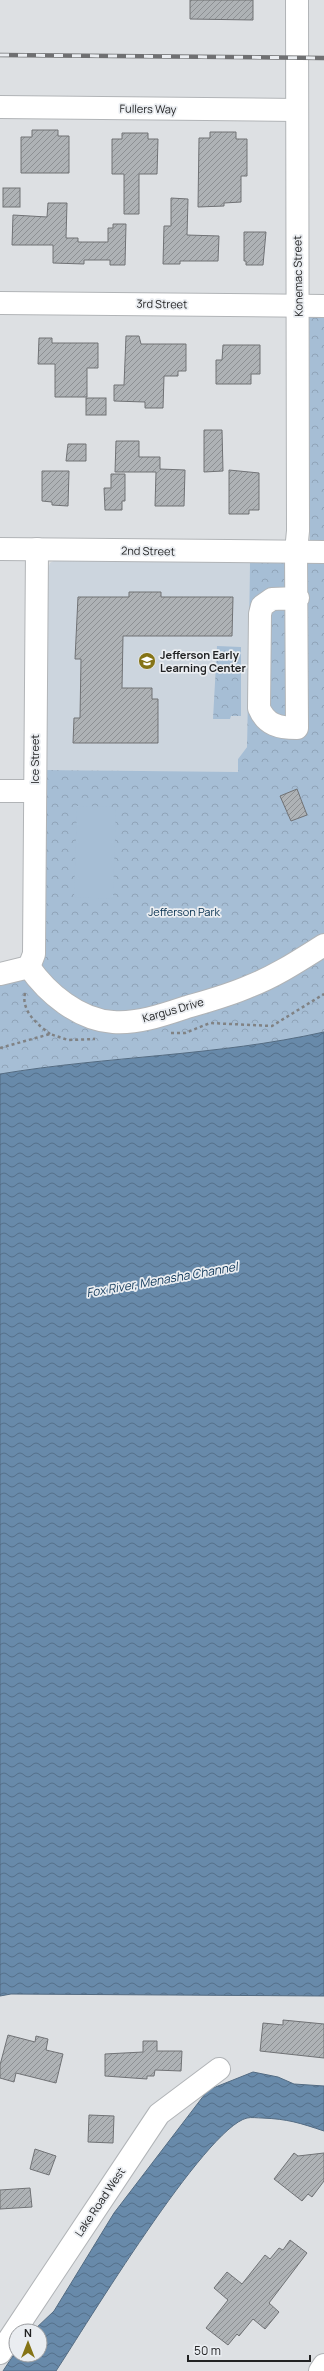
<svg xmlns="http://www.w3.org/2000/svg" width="324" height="2371" viewBox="0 0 324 2371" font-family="Manrope,sans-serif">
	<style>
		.built { fill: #ccd5de }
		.park { fill: url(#park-crowns) }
		.garden { fill: #a6bed5 }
		.water { fill: url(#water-waves); stroke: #536b82 }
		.building { fill: url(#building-hatch); stroke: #707275 }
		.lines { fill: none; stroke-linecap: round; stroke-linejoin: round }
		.minor-casing { stroke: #b1b4b7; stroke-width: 24 }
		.path { stroke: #808284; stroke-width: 2.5; stroke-dasharray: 3 3; stroke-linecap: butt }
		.minor { stroke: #fff; stroke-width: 22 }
		.rail-casing { stroke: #6f7072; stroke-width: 4.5 }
		.rail { stroke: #eaedf1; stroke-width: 3; stroke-dasharray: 9; stroke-linecap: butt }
		.labels { text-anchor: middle; stroke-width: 3.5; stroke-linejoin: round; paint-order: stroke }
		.street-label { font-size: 11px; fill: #212223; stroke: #eaedf1 }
		.poi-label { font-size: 11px; font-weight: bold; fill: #212223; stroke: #eaedf1; text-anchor: start }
		.park-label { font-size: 11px; fill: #022d4d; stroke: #eaedf1 }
		.water-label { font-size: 12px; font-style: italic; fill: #10385a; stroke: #eaedf1 }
	</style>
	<defs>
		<pattern id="park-crowns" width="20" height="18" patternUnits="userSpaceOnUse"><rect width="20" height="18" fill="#a6bed5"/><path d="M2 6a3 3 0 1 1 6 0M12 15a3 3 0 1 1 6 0" fill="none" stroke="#8fa3b7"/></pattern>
		<pattern id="water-waves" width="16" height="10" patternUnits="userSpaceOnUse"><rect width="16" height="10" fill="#688aaa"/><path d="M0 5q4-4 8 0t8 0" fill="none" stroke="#55708a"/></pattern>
		<pattern id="building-hatch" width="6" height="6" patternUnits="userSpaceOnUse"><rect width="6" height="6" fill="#aeb2b5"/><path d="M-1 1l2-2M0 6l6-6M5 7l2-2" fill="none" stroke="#8d9093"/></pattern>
	</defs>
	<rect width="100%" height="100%" fill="#dde0e3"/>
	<polygon class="built" points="59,558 250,561 247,747 238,759 238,773 45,770 48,569 50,563"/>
	<g class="park">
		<path d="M307 310H324V1032C217 1056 108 1056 0 1074V984L22 980 45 770 238 772V759L247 747 250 561 310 562Z"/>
		<polygon points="217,646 241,647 241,716 231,716 230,719 213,719"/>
	</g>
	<polygon class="garden" points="77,806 116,807 113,899 74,897"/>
	<g class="water">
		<path d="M324 1032V1996L11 1994 0 1996V1074C108 1056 217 1056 324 1032Z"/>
		<path d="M253 2072 278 2077 294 2084 324 2086V2131C300 2123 288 2119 262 2118 258 2118 251 2117 247 2118 205 2128 85 2327 56 2371H3L16 2351V2355H40V2331H33L54 2311 114 2213 208 2090Z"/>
	</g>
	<g class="building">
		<polygon points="190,0 253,0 253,20 190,19"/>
		<polygon points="32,130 58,130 58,136 69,136 69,173 21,173 21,137 32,137"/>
		<polygon points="210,132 236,132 236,139 247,139 247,176 241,176 241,202 224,203 224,206 198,207 199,138 210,138"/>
		<polygon points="122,133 148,133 148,139 158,139 157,174 139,174 139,214 124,214 124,174 112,174 112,139 122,139"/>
		<rect x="3" y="188" width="17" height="19"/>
		<polygon points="171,198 188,199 187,235 219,236 218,261 180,261 180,264 163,264 164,226 171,226"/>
		<polygon points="48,203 67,203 66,238 78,238 78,242 108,242 108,228 113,228 113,224 126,224 125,265 110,265 110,260 84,260 84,264 53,263 53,245 12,245 13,215 47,217"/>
		<polygon points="244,232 266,232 263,265 246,265 246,261 244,261"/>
		<polygon points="126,336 139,336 141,344 186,344 186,371 178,371 178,376 164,376 163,408 145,408 145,402 114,401 114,385 124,385"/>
		<polygon points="39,338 52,338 52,343 98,343 98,368 87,368 87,397 55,397 55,364 38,364"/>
		<polygon points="223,345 260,345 260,374 251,374 251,384 216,384 216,360 222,360"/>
		<rect x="86" y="398" width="20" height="17"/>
		<polygon points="204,430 222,430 223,471 204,472"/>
		<polygon points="116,441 139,441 139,457 160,457 160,469 185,470 184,506 155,506 156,472 115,472"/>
		<polygon points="68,444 86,444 86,461 66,461"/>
		<polygon points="229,470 259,473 259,510 249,510 249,514 229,514"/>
		<polygon points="42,471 69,471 68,506 52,505 52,502 42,501"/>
		<polygon points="111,474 125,474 125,501 122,501 122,510 105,510 104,488 111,488"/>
		<polygon points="129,592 161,592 161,597 233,597 232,636 123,636 122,688 152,688 152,699 158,699 158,743 73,743 74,718 80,718 81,659 75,659 78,597 129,597"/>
		<polygon points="297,789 307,815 291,821 280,796"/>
		<polygon points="283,2020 324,2024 324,2058 260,2051 263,2023 283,2025"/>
		<polygon points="8,2035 35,2042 36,2036 48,2039 46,2050 63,2054 56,2083 16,2073 14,2082 0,2078 0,2065"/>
		<polygon points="143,2041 157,2041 157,2051 182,2051 181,2071 155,2070 154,2076 147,2076 147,2079 105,2076 105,2054 143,2052"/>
		<polygon points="89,2115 114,2116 113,2143 88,2142"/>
		<polygon points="35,2149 56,2156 49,2175 30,2169"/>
		<polygon points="294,2153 298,2156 324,2153 324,2181 312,2197 308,2194 302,2201 274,2179"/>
		<polygon points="30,2188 32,2207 0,2209 0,2190"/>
		<polygon points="290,2240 307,2253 269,2303 279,2312 265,2329 253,2319 239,2336 237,2334 228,2345 206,2328 228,2300 214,2288 227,2272 242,2284 265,2255 270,2259 279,2248 283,2250"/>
	</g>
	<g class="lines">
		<g class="minor-casing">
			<g id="minor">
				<path d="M297 0 298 531 296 551 297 728C279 728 266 725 259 708L260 614 262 606 272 599 298 598"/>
				<polyline points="0,107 297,110"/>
				<polyline points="0,303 324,306"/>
				<polyline points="0,549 324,552"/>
				<polyline points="0,791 35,791"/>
				<polyline points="29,967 34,954 37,549"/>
				<path d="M29 967C47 993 79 1020 113 1022 137 1024 163 1015 187 1007 208 1001 230 995 250 986 276 976 300 960 324 945"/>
				<polyline points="0,974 29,967"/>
				<polyline points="0,2353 159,2114 219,2069"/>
				<polyline points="320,2371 324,2365"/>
			</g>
		</g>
		<g class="path">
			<path d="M25 993C21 1011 37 1024 50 1034"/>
			<polyline points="171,1033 185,1033 210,1023 272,1026 324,994"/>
			<polyline points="0,1048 50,1034 68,1040 95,1039"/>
		</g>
		<use href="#minor" class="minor"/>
		<g class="rail-casing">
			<polyline id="rail" points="0,55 324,58"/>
		</g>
		<use href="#rail" class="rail"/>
	</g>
	<defs>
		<g id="school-disc" transform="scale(0.9)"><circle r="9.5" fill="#857416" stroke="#eaedf1"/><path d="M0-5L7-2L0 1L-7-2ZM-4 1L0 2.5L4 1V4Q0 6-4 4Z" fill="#fff"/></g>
	</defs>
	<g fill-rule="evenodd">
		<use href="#school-disc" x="147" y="661"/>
	</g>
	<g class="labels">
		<g class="street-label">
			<text transform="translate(148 109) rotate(1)" y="4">Fullers Way</text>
			<text transform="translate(298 276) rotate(-91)" y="4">Konemac Street</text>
			<text transform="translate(162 304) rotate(1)" y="4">3rd Street</text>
			<text transform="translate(148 551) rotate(1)" y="4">2nd Street</text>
			<text transform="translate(35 759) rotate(-90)" y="4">Ice Street</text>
			<text transform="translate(173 1010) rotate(-16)" y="4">Kargus Drive</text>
			<text transform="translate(100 2202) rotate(-56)" y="4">Lake Road West</text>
		</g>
		<g class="poi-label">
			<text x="160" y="659">Jefferson Early<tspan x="160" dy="13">Learning Center</tspan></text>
		</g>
		<g class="park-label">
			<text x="184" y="916">Jefferson Park</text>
		</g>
		<g class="water-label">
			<text transform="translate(162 1280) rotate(-10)" y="4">Fox River, Menasha Channel</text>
		</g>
	</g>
	<g transform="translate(28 2343)"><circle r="19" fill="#eaedf1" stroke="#9a9c9f"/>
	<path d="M0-3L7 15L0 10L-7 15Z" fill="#857416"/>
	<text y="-6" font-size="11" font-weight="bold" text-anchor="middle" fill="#212223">N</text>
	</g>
	<path d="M188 2355v6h122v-6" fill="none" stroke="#212223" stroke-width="2"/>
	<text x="194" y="2355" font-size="12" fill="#212223" stroke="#eaedf1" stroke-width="3" paint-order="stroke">50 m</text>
</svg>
